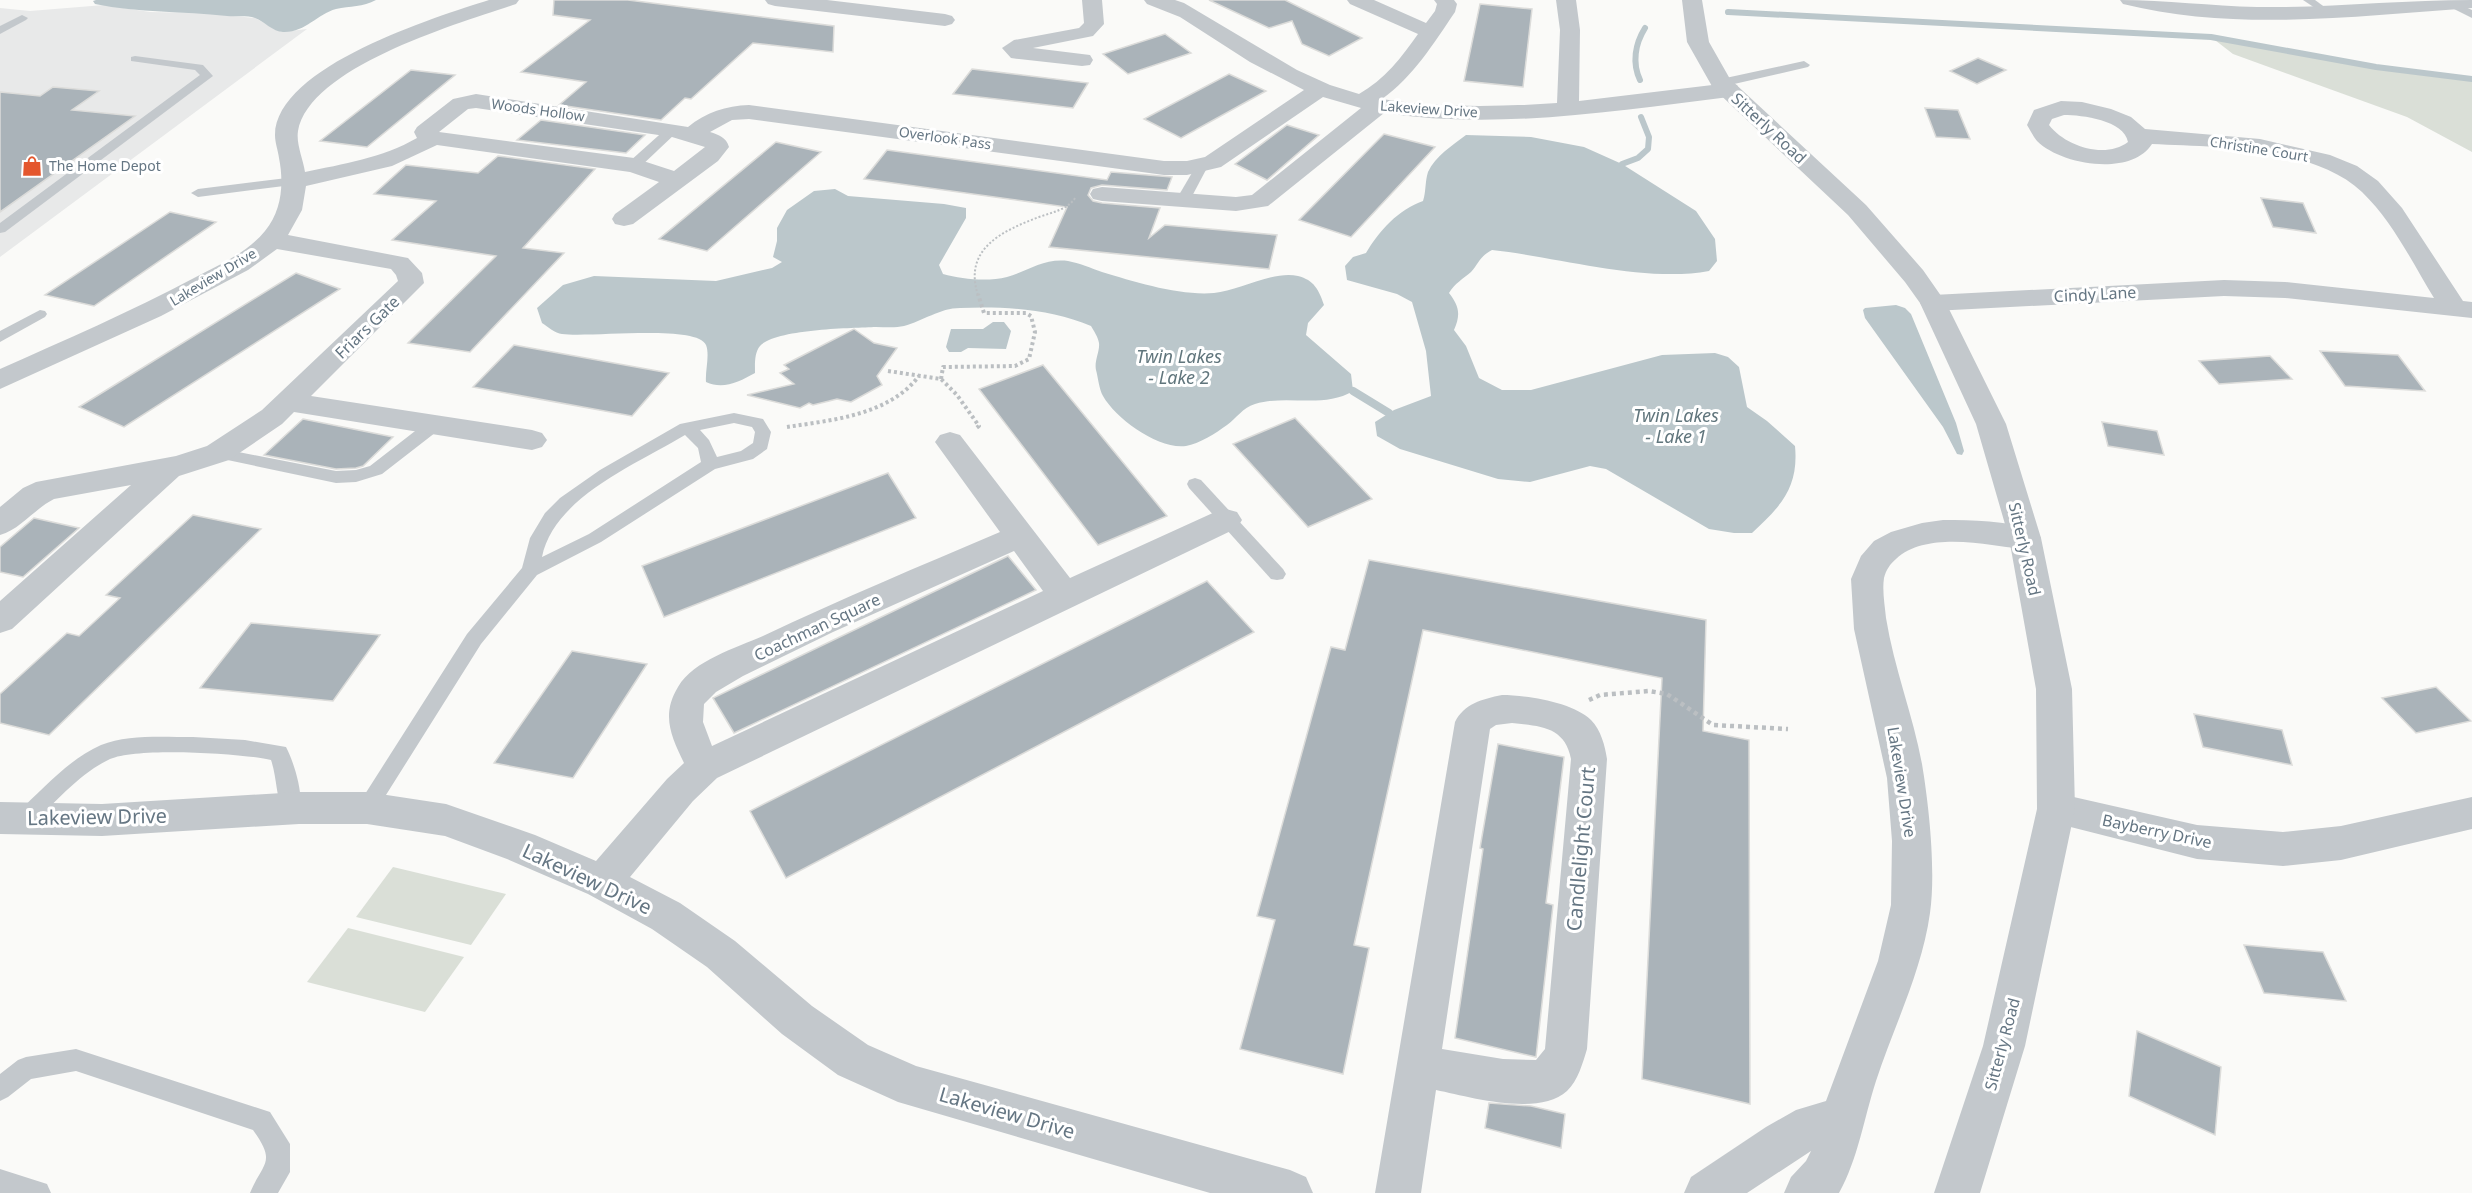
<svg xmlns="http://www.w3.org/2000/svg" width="2472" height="1193" viewBox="0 0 2472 1193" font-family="'Noto Sans',sans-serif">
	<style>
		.built { fill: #e8e9e9 }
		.green { fill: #dadfd7 }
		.water { fill: #bbc7cb }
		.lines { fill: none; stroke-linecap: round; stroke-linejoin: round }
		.stream-far1 { stroke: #bbc7cb; stroke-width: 6 }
		.stream { stroke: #bbc7cb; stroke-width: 8 }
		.building { fill: #aab3b9; stroke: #dcdcda; stroke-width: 1.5 }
		.path-far2 { stroke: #bbbfc2; stroke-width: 2; stroke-dasharray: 2 2; stroke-linecap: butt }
		.path-far1 { stroke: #bbbfc2; stroke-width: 4; stroke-dasharray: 3 3; stroke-linecap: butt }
		.path { stroke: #bbbfc2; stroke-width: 4.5; stroke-dasharray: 4 4; stroke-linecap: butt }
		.service { fill: #c3c8cc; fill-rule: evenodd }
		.minor { fill: #c3c8cc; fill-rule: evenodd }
		.tertiary { fill: #c3c8cc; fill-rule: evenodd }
		.labels { text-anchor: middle; stroke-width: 6; stroke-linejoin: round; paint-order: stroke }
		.far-street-label { font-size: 14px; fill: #657683; stroke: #fff }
		.far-poi-label { font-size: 14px; fill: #657683; stroke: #fff; text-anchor: start }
		.street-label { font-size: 16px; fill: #657683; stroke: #fff }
		.water-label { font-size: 18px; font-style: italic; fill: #60757c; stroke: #fff }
		.near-street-label { font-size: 20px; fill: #657683; stroke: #fff }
	</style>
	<rect width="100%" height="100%" fill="#fafaf8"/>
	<polygon class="built" points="104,5 150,12 201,13 255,18 281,32 307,29 0,257 0,8 30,11"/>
	<g class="green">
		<polygon points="2211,37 2376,67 2472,79 2472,152 2407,117 2233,54"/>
		<polygon points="393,867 506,894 471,945 356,917"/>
		<polygon points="348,928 464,957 425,1012 307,982"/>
	</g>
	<g class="water">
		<path d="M96 0H376C363 7 350 6 336 9 317 14 305 33 283 32 273 32 264 21 255 18 247 15 235 17 227 16 183 11 139 13 95 4L93 1Z"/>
		<path d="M1466 135 1531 137 1584 147 1622 164 1696 211 1715 239 1717 261 1709 271C1645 283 1558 257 1492 250 1480 256 1479 263 1471 272 1463 279 1455 283 1449 293 1459 306 1461 314 1454 330L1466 346 1479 378 1502 390H1531L1662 355 1715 353 1728 357 1739 367 1747 407 1767 421 1795 446C1799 488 1780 507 1752 533H1734L1709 529 1606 469 1590 466 1530 482 1498 479 1400 449 1377 436 1375 422 1394 410 1431 396 1426 351 1412 302 1397 294 1347 280 1345 266 1353 257 1366 253C1379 231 1399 209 1423 201 1426 192 1425 181 1428 172 1435 156 1453 145 1466 135Z"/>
		<path d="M835 189 848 196 944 204 966 208V218L939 265 943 274C962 279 987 282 1007 277 1028 271 1044 258 1068 261 1079 263 1091 268 1102 272 1135 282 1180 296 1214 293 1238 291 1274 270 1298 276 1314 280 1319 290 1324 305L1308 323 1306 335 1351 374 1353 391C1324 409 1287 394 1255 404 1242 408 1237 418 1227 425 1216 433 1199 444 1186 446 1159 450 1116 419 1103 396 1099 389 1098 377 1096 370 1094 361 1100 351 1099 343 1098 337 1094 331 1091 326 1051 309 1004 306 960 308 940 308 923 321 904 326 896 328 885 327 876 327 852 328 775 329 760 346 754 353 755 365 755 373 739 382 723 390 706 382 705 371 710 355 706 345 697 324 588 338 562 334 555 333 548 327 542 323L537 308 563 285 594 276 716 281 772 268 782 262 773 257 777 241V228L787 210 814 191Z"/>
		<polygon points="1896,305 1905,308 1911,314 1956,423 1964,451 1962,455 1957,454 1943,427 1865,318 1863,310 1865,308"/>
		<polygon points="993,322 1004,322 1011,331 1006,349 968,348 961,352 949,352 946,347 951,329 983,329"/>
	</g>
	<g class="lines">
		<g class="stream-far1">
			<polyline points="1728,12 2211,37 2376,67 2472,79"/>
			<path d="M1640 80C1632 63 1635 44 1645 28"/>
			<polyline points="1622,164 1638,158 1648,149 1649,137 1641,117"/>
		</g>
		<polyline class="stream" points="1353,391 1389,413"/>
	</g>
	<g class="building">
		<polygon points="554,0 628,0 834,26 833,52 753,43 691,99 685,98 661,120 559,105 586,82 521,72 590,20 553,15"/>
		<polygon points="1209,0 1285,0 1362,38 1329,56 1302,44 1292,21 1269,28"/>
		<polygon points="1480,4 1532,9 1523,87 1464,81"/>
		<polygon points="1165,34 1191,53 1128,74 1103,54"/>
		<polygon points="1978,58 2006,70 1977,84 1950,71"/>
		<polygon points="972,69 1088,83 1073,108 953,94"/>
		<polygon points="411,70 455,75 367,147 320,141"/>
		<polygon points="1229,74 1266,91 1181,138 1144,119"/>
		<polygon points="53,87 99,91 72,110 135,116 0,212 0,92 40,96"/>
		<polygon points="1925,108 1958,110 1970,139 1936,137"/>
		<polygon points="541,120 645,135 626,153 517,140"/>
		<polygon points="1287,125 1319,135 1267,180 1235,164"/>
		<polygon points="1384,134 1435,147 1351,237 1299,220"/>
		<polygon points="776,142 821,152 707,251 659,239"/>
		<polygon points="887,150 1107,180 1111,172 1172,177 1167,190 1102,185 1091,188 1088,195 1093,201 1102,203 1160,208 1149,238 1165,225 1277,235 1269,269 1049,247 1067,207 864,179"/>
		<polygon points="498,156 595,169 523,248 564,253 470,352 408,343 496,256 392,240 436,201 374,194 406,165 478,173"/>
		<polygon points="2261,198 2303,203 2316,233 2273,227"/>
		<polygon points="170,212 216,222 94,306 45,295"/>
		<polygon points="296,273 340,289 124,427 79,407"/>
		<polygon points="854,329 874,343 897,348 877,376 882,385 851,402 837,399 813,405 809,403 800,408 747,395 794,384 780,373 789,369 784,365"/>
		<polygon points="514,345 669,373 632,416 473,387"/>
		<polygon points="2320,351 2398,355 2425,391 2345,386"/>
		<polygon points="2270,356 2292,379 2219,384 2199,361"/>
		<polygon points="1043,365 1167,516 1098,545 979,389"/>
		<polygon points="1295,418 1372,499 1308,527 1233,444"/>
		<polygon points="303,419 393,437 363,466 356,468 336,469 264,455"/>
		<polygon points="2102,422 2157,431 2164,455 2108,446"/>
		<polygon points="888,473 916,518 664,617 642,566"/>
		<polygon points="193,515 261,529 49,735 0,723 0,694 67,633 79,636 120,598 106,595"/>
		<polygon points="34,518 79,528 23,577 0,572 0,547"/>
		<polygon points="1008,556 1036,590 734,733 713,698"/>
		<polygon points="1369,560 1706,620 1703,731 1749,740 1750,1104 1642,1079 1662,678 1423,630 1354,945 1369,948 1343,1074 1240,1049 1275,920 1257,916 1331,647 1345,650"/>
		<polygon points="1207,581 1254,632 786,878 750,811"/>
		<polygon points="251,623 380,635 333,701 200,688"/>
		<polygon points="572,651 647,664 573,778 494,763"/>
		<polygon points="2436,687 2471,721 2416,733 2382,698"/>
		<polygon points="2194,714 2282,730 2292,765 2203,747"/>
		<polygon points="1498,744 1564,757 1546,903 1553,905 1536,1057 1455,1038 1483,849 1480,848"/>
		<polygon points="2244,945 2323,952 2346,1001 2264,993"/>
		<polygon points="2137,1031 2221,1067 2215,1135 2129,1096"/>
		<polygon points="1489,1103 1531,1106 1565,1114 1561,1148 1485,1128"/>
	</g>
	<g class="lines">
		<path class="path-far2" d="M978 295C963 249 1002 231 1039 217 1053 212 1067 210 1076 197"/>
		<g class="path-far1">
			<polyline points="888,371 941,379 957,395 979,426 975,429"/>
			<polyline points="941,379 943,367 1015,366 1029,359 1035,332 1031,316 1026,313 984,313 978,294"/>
			<path d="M787 427C833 420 889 415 919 376"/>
		</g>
		<polyline class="path" points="1589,700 1600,695 1649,691 1667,694 1713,725 1788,729"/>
		<g class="service">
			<polygon points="2303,0 2315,0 2330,11 2324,14"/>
			<polygon points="2452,1 2472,10 2472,18 2448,6 2448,2"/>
			<polygon points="22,15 28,18 26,20 0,34 0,26"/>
			<polygon points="135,56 203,65 213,76 5,232 0,233 0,223 200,75 195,70 131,61 131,57"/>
			<polygon points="1804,61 1810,65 1808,67 1721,87 1715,83 1721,79"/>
			<polygon points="672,126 676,127 678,130 676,133 639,168 629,168 628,165 629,162 668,127"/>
			<polygon points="1202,162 1208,166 1190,200 1188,203 1178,203 1176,200 1196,166"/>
			<polygon points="295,177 302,181 300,184 198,197 191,193 198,189"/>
			<polygon points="40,310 45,311 47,314 45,317 0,342 0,331"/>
			<path d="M734 413 763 419 771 432 767 449 753 459 715 469 601 542 537 575 481 644 374 814 367 817 360 814 357 808 360 802 467 634 522 568 530 538 545 513 560 498 600 470 680 424ZM734 423 752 427 755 432 753 443 741 451 717 457 709 440 700 430ZM685 435 698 448 701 462 589 534 542 557C554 497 637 464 685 435Z"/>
			<polygon points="434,420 440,421 442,425 440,429 382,474 356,482 336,483 218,458 212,457 210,453 212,449 218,448 336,471 356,470 370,466 428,421"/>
			<polygon points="1195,478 1201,480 1283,569 1286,574 1283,579 1277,580 1271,579 1189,488 1187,484 1189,480"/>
			<path d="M193 737 245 740 286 747C294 762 306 800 298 815L291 818 284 815C276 799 277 777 271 760 241 753 137 747 110 759 80 773 56 802 32 824L25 827 18 824 15 818 18 812C43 789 69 759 101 745 128 734 164 737 193 737Z"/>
			<path d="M76 1049 270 1112 290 1144V1172L278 1193H250C263 1162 277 1163 253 1130L76 1071 31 1079 8 1097 0 1101V1074L18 1060 26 1057Z"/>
			<polygon points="0,1169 47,1184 51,1193 0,1193"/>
		</g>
		<g class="minor">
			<path d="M489 0H519L516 4C460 23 310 66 298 131 296 144 303 159 305 172 343 164 382 158 417 138L414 132 417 127 453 99 476 94 688 127C706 112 726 106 749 105L1164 161H1187L1205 157 1304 90 1250 62 1180 17 1147 4 1144 0H1175L1184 3 1297 70 1330 85 1359 94C1384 80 1402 57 1418 34L1350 4 1347 0H1374L1426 23 1435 11 1437 4 1434 0H1454L1457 4 1455 12C1434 43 1413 77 1382 99 1440 108 1498 107 1557 103L1560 30 1556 0H1576L1580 30 1579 101 1729 83 1737 85 1740 90 1737 95 1729 97C1614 111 1499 130 1384 113L1268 206 1236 211 1102 201 1093 199 1090 194 1093 189 1102 187 1236 197 1252 195 1361 108 1323 97 1221 167 1187 175H1164L749 119 732 120 710 132C719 135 726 137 729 147L718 161 633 224 624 226 615 224 612 219 615 214 659 182 630 172 437 145 392 166 306 186 302 210 288 235 408 258 422 273 424 283 311 396 532 430 542 433 547 440 542 447 532 450 294 412 282 424 229 460 179 476 12 629 0 633V601L131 485 54 499C34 509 21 529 0 535V507L23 488 36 482 176 456 207 446 262 410 398 281 396 275 391 269 277 249 248 270 161 316 0 389V369C65 340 130 312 194 278 219 265 247 253 265 231 282 211 284 183 279 158 278 150 275 143 275 135 276 66 436 17 489 0ZM476 108 672 137 705 147 674 171 634 158 439 132 468 109Z"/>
			<polygon points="765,0 827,0 945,14 952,16 955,20 952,24 945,26 775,6 768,4"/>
			<polygon points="1082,0 1102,0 1104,24 1093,36 1033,48 1090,55 1093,60 1090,65 1082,66 1019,59 1011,58 1002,48 1014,40 1079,28 1084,23"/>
			<path d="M2120 0C2166 0 2211 6 2257 7 2329 8 2400 0 2472 0V8C2357 16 2236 32 2123 4Z"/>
			<path d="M2061 101 2082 102 2111 109 2131 117 2145 129 2260 139 2330 155 2357 166 2378 181 2402 208 2463 301 2472 302V318L2285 298 2224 296 1933 311 1924 309 1920 303 1924 297 1933 295 2224 280 2285 282 2434 298C2412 262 2393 222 2362 192 2313 146 2215 147 2152 144 2131 177 2061 165 2037 141 2033 136 2030 130 2027 125L2034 110ZM2064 115C2082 115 2124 120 2128 142 2106 159 2066 147 2049 125L2052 119Z"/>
			<path d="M950 432 960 435 1070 578 1215 512 1226 509 1237 512 1242 520 1237 528 717 778 693 801 630 877 680 903 735 941 812 1006 868 1045 916 1066 1290 1170 1306 1177 1313 1193H1210L898 1102 838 1075 782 1034 707 967 652 929 588 894 507 859 445 836 367 824H299L102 836 0 834V802L102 804 299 792H367L446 804 535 835 596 861 667 779 684 763C671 736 661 715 678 687 694 660 736 648 763 636 841 599 920 566 1000 532L935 442 940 435ZM1014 551 1043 591 712 746 703 722 704 704 716 692 743 676 833 632Z"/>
			<path d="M1943 520C1974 520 2007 521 2036 530L2041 538 2036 546C2021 550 2007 547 1992 545 1962 541 1920 537 1896 559 1890 564 1886 570 1884 578 1882 591 1885 606 1886 618 1894 668 1913 715 1922 764 1929 806 1936 871 1930 913 1922 971 1894 1026 1876 1081 1864 1118 1858 1159 1839 1193H1784L1791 1177 1806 1161 1811 1151 1747 1193H1684L1691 1177 1766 1127 1796 1110 1826 1101 1878 961 1891 905 1892 841 1887 778 1854 629 1851 579 1861 556 1874 541 1891 532 1922 523Z"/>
			<path d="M1502 695C1526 695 1573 702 1591 720 1601 730 1605 746 1607 759L1587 1049C1583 1062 1578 1081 1567 1091 1538 1117 1470 1097 1436 1090L1421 1193H1375L1455 722C1464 704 1482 699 1502 695ZM1512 723C1541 726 1565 727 1571 759L1545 1049 1536 1060 1503 1059 1442 1049 1490 729 1496 725Z"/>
			<polygon points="2056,793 2197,825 2283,832 2341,826 2472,797 2472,829 2341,860 2283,866 2197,859 2043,820 2037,809 2043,798"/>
		</g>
		<polygon class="tertiary" points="1682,0 1702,0 1709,42 1730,79 1866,205 1923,270 1946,303 2006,424 2041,538 2072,689 2075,809 2025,1046 1980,1193 1934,1193 1983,1046 2037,809 2036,689 2009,538 1976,424 1920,303 1905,282 1848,215 1713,88 1687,42"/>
	</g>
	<defs>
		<g id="shop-bare" transform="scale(1.62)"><path d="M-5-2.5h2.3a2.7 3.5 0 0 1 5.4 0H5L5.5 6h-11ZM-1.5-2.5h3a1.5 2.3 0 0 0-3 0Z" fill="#e4572e" stroke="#fff" stroke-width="2.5" paint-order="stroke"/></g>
	</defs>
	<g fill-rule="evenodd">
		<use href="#shop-bare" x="32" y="166"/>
	</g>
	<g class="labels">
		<g class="far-street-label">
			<text transform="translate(1429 109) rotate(4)" y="5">Lakeview Drive</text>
			<text transform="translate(538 110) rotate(8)" y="5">Woods Hollow</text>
			<text transform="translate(945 138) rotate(8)" y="5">Overlook Pass</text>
			<text transform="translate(2259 149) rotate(9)" y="5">Christine Court</text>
			<text transform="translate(213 277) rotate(-31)" y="5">Lakeview Drive</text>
		</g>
		<g class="far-poi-label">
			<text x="49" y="171">The Home Depot</text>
		</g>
		<g class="street-label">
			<text transform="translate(1769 128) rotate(43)" y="6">Sitterly Road</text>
			<text transform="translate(2095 294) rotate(-3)" y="6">Cindy Lane</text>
			<text transform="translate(367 327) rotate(-44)" y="6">Friars Gate</text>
			<text transform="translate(2025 549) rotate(77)" y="6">Sitterly Road</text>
			<text transform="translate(817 627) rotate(-25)" y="6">Coachman Square</text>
			<text transform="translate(1902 782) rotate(81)" y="6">Lakeview Drive</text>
			<text transform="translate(2157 831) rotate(12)" y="6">Bayberry Drive</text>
			<text transform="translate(2002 1044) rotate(-75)" y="6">Sitterly Road</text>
		</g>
		<g class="water-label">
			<text x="1179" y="363">Twin Lakes<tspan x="1179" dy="21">- Lake 2</tspan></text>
			<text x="1676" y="422">Twin Lakes<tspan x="1676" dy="21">- Lake 1</tspan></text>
		</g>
		<g class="near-street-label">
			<text transform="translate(97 817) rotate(-1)" y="7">Lakeview Drive</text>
			<text transform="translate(1581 849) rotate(-85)" y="7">Candlelight Court</text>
			<text transform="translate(587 879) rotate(25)" y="7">Lakeview Drive</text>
			<text transform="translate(1007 1113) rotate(16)" y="7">Lakeview Drive</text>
		</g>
	</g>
</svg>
